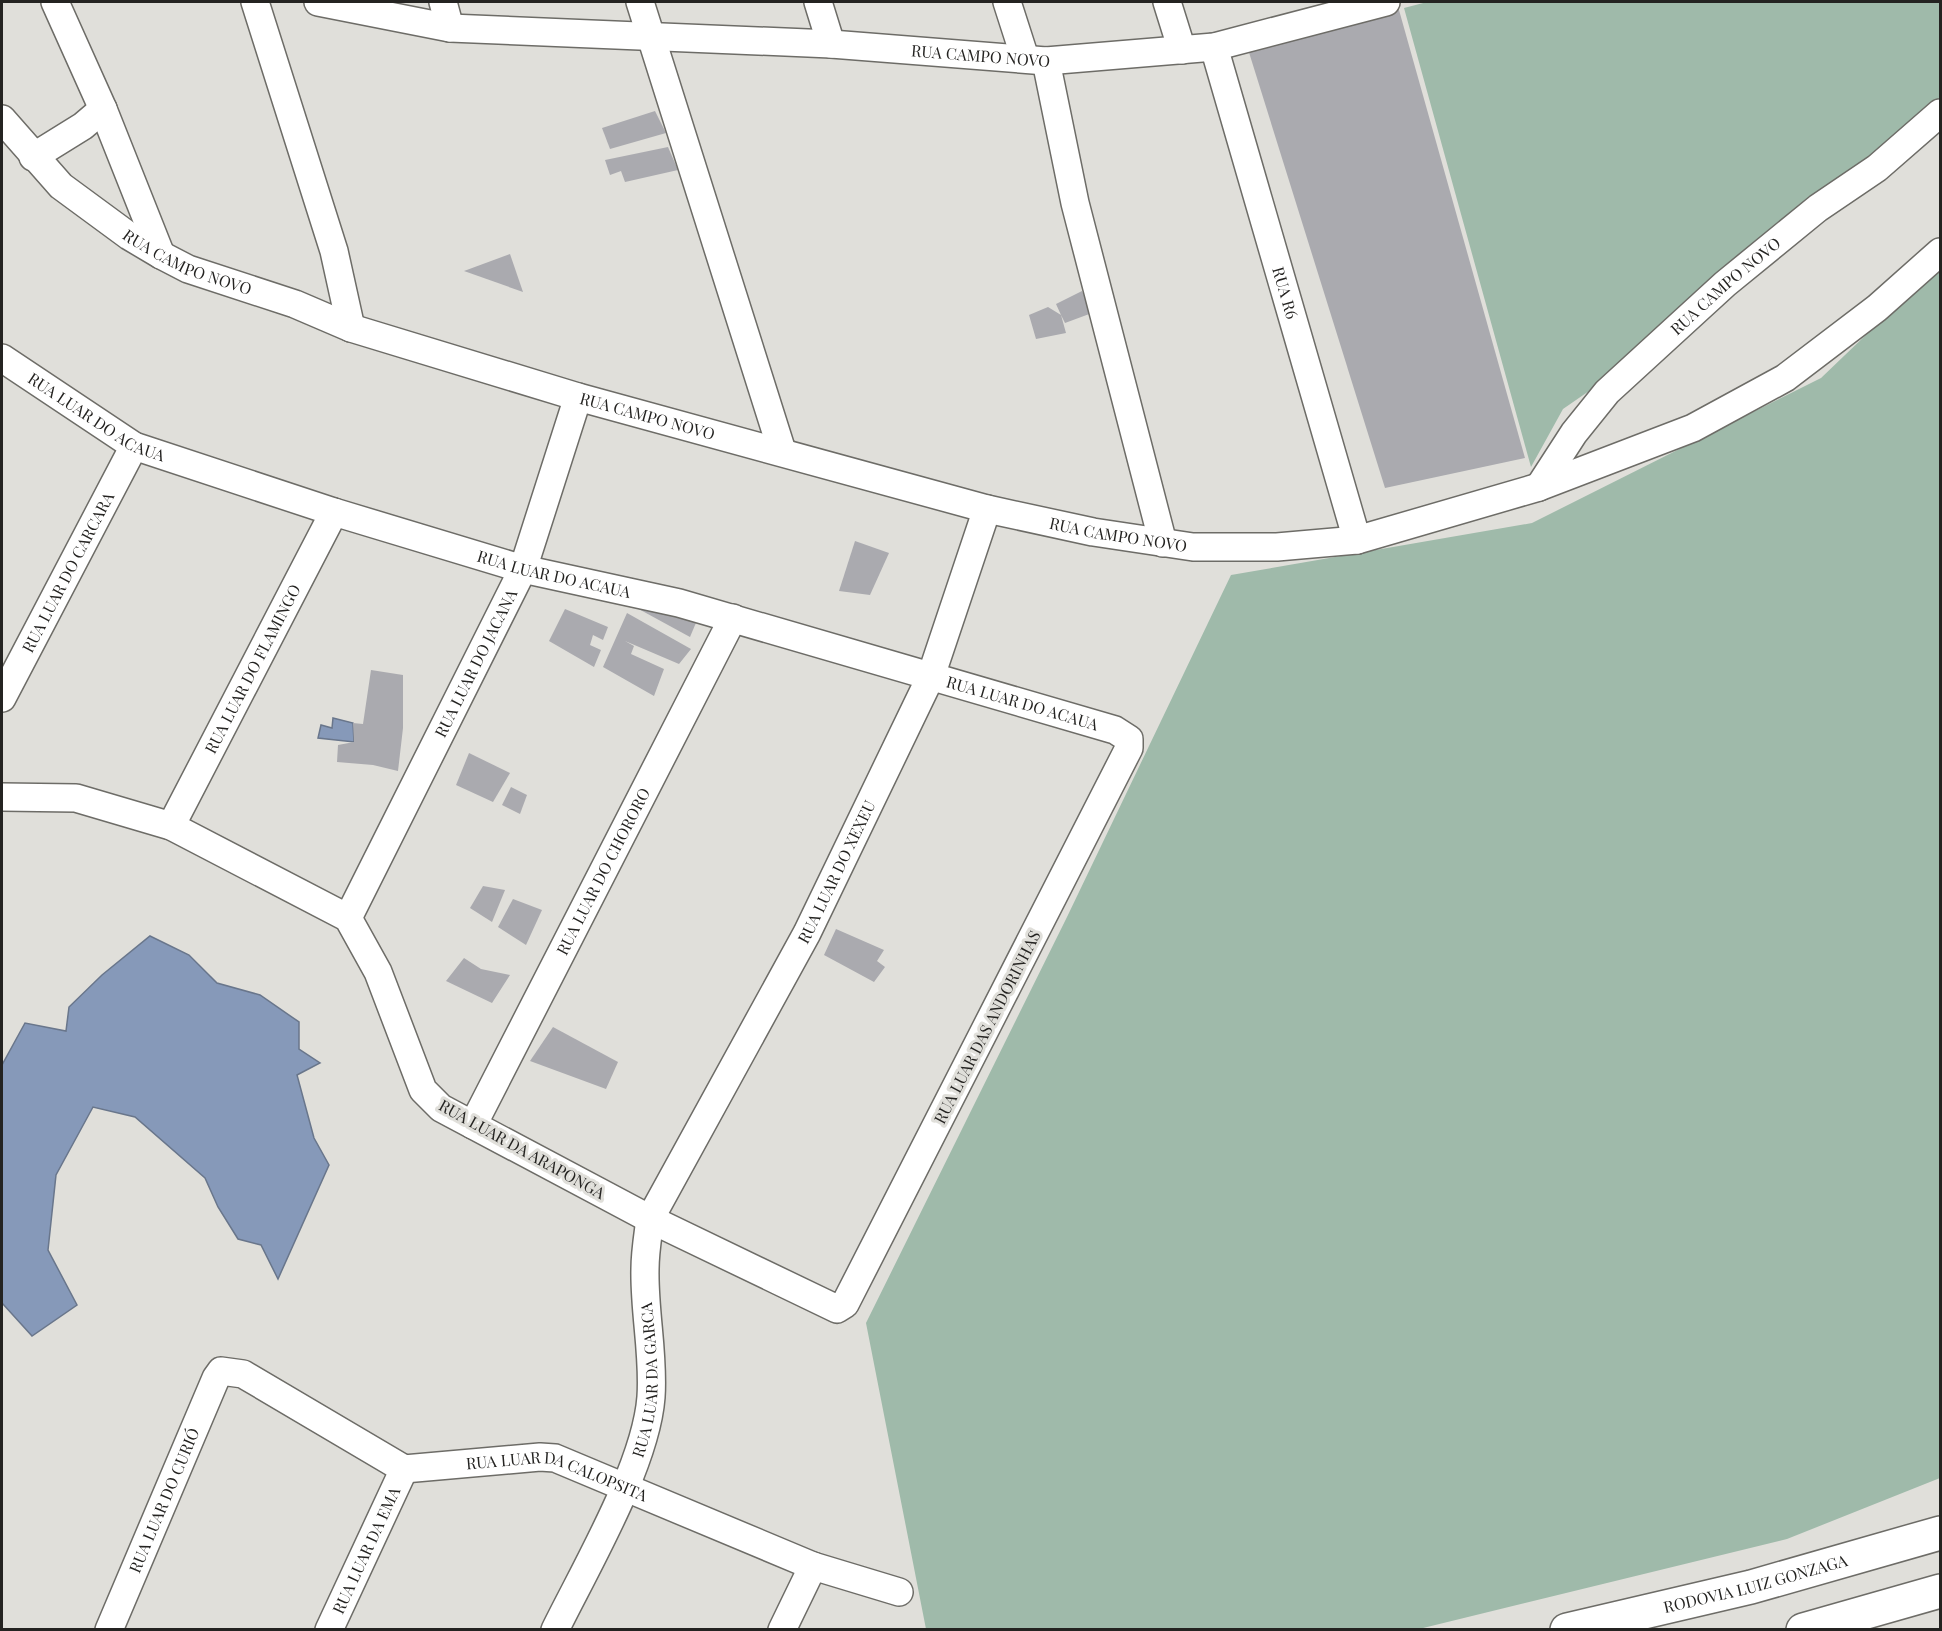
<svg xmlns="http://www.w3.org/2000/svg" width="1942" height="1631" viewBox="0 0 1942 1631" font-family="'Playfair Display',serif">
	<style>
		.green { fill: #9fbaaa }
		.water { fill: #8699b9; stroke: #69768b; stroke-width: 1.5 }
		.building { fill: #aaaaaf }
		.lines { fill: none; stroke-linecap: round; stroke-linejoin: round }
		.minor-casing { stroke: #6d6c67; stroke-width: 30 }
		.highway-casing { stroke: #6d6c67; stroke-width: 36 }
		.minor { stroke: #fff; stroke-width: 27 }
		.highway { stroke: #fff; stroke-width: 33 }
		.labels { text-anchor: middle; stroke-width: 6; stroke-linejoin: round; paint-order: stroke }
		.street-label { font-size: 16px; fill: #242321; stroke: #e0dfda }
	</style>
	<rect width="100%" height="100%" fill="#e0dfda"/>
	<g class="green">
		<polygon points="1427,2 1940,2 1940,97 1873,156 1605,380 1563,409 1531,467 1404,8"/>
		<polygon points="1940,264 1940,1478 1787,1539 1419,1629 926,1629 866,1323 1067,917 1231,575 1532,523 1821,378"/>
	</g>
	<g class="water">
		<polygon points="333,718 353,723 354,742 318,738 321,725 332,728"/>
		<polygon points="150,936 189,955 217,983 260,995 299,1022 299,1049 320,1063 297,1075 314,1138 329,1165 278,1279 261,1245 238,1239 218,1207 205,1178 135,1117 93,1107 56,1175 48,1250 77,1305 32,1336 2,1303 2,1065 25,1023 66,1031 69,1007 102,975"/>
	</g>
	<g class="building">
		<polygon points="1397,3 1525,458 1385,488 1247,46"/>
		<polygon points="655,111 666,133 610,149 602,128"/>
		<polygon points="668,147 678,170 625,182 621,171 610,175 605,160"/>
		<polygon points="510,254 523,292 464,271"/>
		<polygon points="1082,291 1092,313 1065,323 1061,315 1066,333 1036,339 1029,315 1048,307 1061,315 1056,304"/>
		<polygon points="855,541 889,553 870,595 839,591"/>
		<polygon points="635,607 698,618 690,637"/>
		<polygon points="565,609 608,627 603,640 593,635 590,645 601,650 594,667 549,641"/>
		<polygon points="627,613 691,649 679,664 625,641 634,646 631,654 664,669 654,696 603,667"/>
		<polygon points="371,670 403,675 403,728 398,771 373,765 337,762 338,745 354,742 353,723 363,724"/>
		<polygon points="469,753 510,773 493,802 456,785"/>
		<polygon points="511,787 527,795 520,814 502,805"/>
		<polygon points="483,886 505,890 492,922 470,908"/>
		<polygon points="513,899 542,910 526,945 498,927"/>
		<polygon points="836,929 884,950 877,961 885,967 874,982 824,955"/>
		<polygon points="464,958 481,969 510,975 492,1003 446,981"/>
		<polygon points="553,1027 618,1062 606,1089 530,1061"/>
	</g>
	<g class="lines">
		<g class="minor-casing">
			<g id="minor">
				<polyline points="55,2 103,109 161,255"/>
				<polyline points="255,2 334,251 351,328"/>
				<path id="s1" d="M318 2 450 28 831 44 1046 61 1214 47 1386 2"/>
				<polyline points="443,2 450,28"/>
				<polyline points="640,2 782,451"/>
				<polyline points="818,2 831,44"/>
				<polyline points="1007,2 1025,58"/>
				<polyline points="1167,2 1182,50"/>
				<path id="s2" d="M1214 47 1357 540"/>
				<polyline points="1046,61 1075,203 1163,543"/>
				<path id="s3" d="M2 119 61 186 129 236 161 255 188 269 295 304 351 328 578 397 987 509 1093 532 1193 547H1277L1357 540 1539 487 1693 428 1785 378 1877 308 1940 252"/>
				<polyline points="33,157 83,126 103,109"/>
				<path id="s4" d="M2 358 134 446 334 512 523 569 679 603 1115 730 1129 739V748L845 1304 837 1309 650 1219 441 1108 423 1090 378 972 348 918 171 826 76 798 2 797"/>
				<path id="s5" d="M1539 487 1574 433 1607 392 1725 284 1818 208 1877 168 1940 113"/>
				<path id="s6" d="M2 698 134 446"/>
				<path id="s7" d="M171 826 334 512"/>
				<path id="s8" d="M348 918 523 569 578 397"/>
				<path id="s9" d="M473 1125 733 618"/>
				<path id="s10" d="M109 1630 216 1378 221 1371 243 1374 404 1469 540 1457 555 1458 813 1566 899 1592"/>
				<path id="s11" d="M329 1630 404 1469"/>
				<path id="s12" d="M555 1630C586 1567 646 1465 651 1397 654 1354 644 1312 645 1269 645 1252 648 1235 650 1219L807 933 931 676 987 509"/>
				<polyline points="782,1630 813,1566"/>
			</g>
		</g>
		<g class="highway-casing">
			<g id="highway">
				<path id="s13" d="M1567 1630 1751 1587 1940 1533"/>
				<polyline points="1803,1630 1940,1591"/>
			</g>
		</g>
		<use href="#minor" class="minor"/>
		<use href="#highway" class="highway"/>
	</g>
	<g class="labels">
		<g class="street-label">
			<text dy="6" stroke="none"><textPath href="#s1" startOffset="666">RUA CAMPO NOVO</textPath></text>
			<text dy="6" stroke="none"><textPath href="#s3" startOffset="238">RUA CAMPO NOVO</textPath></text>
			<text dy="6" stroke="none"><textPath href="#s5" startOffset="276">RUA CAMPO NOVO</textPath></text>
			<text dy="6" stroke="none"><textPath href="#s2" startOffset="256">RUA R6</textPath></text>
			<text dy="6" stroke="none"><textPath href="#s4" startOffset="112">RUA LUAR DO ACAUA</textPath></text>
			<text dy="6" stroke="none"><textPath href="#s3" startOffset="724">RUA CAMPO NOVO</textPath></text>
			<text dy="6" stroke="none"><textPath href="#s3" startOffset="1210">RUA CAMPO NOVO</textPath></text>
			<text dy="6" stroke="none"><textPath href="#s6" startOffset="142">RUA LUAR DO CARCARA</textPath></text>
			<text dy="6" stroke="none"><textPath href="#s4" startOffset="598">RUA LUAR DO ACAUA</textPath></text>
			<text dy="6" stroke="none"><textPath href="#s8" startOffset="285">RUA LUAR DO JACANA</textPath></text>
			<text dy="6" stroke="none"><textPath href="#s7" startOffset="177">RUA LUAR DO FLAMINGO</textPath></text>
			<text dy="6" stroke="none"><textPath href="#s4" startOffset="1084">RUA LUAR DO ACAUA</textPath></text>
			<text dy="6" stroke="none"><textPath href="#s9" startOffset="285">RUA LUAR DO CHORORO</textPath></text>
			<text dy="6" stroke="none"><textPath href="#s12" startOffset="826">RUA LUAR DO XEXEU</textPath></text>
			<text transform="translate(987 1027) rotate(-63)" y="6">RUA LUAR DAS ANDORINHAS</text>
			<text transform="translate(522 1149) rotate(29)" y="6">RUA LUAR DA ARAPONGA</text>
			<text dy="6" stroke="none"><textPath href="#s12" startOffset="270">RUA LUAR DA GARCA</textPath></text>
			<text dy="6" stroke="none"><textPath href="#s10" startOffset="648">RUA LUAR DA CALOPSITA</textPath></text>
			<text dy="6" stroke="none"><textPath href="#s10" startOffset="141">RUA LUAR DO CURIÓ</textPath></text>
			<text dy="6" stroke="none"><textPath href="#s11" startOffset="88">RUA LUAR DA EMA</textPath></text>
			<text dy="6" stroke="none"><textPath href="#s13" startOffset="194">RODOVIA LUIZ GONZAGA</textPath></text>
		</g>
	</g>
	<rect width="1942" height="1631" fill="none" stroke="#242321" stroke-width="6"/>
</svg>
